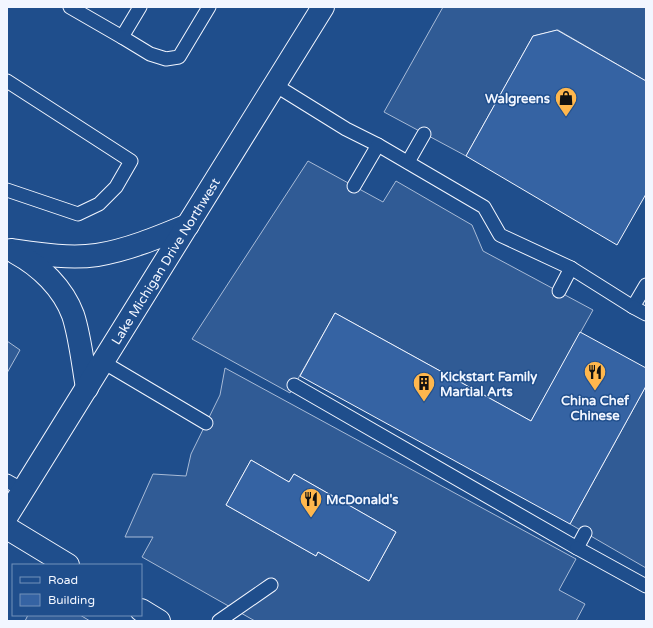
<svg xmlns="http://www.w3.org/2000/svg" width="653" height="628" viewBox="0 0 653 628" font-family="'Varela Round',sans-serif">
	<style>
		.built { fill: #305b95; stroke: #a8bbd7; fill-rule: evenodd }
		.building { fill: #3563a3; stroke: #f2f6ff }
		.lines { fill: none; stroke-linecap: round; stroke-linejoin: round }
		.lane-casing { stroke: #f2f6ff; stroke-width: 15 }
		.street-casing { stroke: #f2f6ff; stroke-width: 24 }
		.highway-casing { stroke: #f2f6ff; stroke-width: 24 }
		.lane { stroke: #1f4e8c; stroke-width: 13 }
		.street { stroke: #1f4e8c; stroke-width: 22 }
		.highway { stroke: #1f4e8c; stroke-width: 22 }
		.labels { text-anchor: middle; stroke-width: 3; stroke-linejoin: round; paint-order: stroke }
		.poi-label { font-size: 13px; font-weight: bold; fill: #f2f6ff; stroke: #1f4e8c; text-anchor: start }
		.street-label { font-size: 13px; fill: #f2f6ff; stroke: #1f4e8c }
	</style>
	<rect width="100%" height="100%" fill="#1f4e8c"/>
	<g class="built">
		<polygon points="443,7 646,7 646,81 558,30 533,36 466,156 384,112"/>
		<polygon points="308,161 383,202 396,181 472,225 483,251 593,310 531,421 335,313 290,393 192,339"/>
		<polygon points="7,341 20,350 7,373"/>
		<path d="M225 368 576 559 559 590 585 604 576 621H255L142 557 153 537H125L153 474 186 476 191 454 220 395ZM251 460 289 482 294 474 396 532 369 581 318 552 316 556 226 505Z"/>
		<polygon points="646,386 646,568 570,524"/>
		<polygon points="28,615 80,615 90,621 25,621"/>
	</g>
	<g class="building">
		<polygon points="557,30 646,81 646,194 617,245 466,156 533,36"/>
		<polygon points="335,313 531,421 580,332 646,368 646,386 570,524 300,376"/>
		<polygon points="251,460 289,482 294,474 396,532 369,581 318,552 316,556 226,505"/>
	</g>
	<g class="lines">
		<g class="lane-casing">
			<g id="lane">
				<polyline points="70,7 122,37 140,7"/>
				<polyline points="122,37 150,54 166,59 179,57 209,7"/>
				<polyline points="7,81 131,161 116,187 99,204 78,214 7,190"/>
				<polyline points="275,85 346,129 378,145 484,207 500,235 571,268 633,307 646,285"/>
				<polyline points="408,162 424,134"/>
				<polyline points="354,186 378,145"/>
				<polyline points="559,291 571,268"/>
				<polyline points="633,307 646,314"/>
				<polyline points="103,362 206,423"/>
				<polyline points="294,385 577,548 585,533"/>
				<polyline points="7,481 23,490"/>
				<polyline points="577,548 646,586"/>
				<polyline points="219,621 271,585"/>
			</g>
		</g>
		<g class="street-casing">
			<g id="street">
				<path d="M11 250C39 254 69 259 97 255 128 250 159 237 188 225"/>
				<path d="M16 253C40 266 63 288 73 315 80 336 83 365 87 388"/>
				<polyline points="7,528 68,565"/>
				<polyline points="141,610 159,621"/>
			</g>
		</g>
		<g class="highway-casing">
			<g id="highway">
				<path id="s1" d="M7 516 323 7"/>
			</g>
		</g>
		<use href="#lane" class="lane"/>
		<use href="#street" class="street"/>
		<use href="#highway" class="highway"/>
	</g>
	<defs>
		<g id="shop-pin" transform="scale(1.15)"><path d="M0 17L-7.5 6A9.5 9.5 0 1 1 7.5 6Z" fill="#ffb74d" stroke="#1f4e8c"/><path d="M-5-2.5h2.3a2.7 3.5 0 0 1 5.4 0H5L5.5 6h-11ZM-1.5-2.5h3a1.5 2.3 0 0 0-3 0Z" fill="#111"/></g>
		<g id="restaurant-pin" transform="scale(1.15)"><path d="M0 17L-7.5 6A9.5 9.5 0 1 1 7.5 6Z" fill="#ffb74d" stroke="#1f4e8c"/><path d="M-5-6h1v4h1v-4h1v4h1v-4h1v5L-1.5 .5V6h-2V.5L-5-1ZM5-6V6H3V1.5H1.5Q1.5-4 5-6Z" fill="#111"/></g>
		<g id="building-pin" transform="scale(1.15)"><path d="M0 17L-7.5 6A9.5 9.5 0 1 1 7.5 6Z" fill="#ffb74d" stroke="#1f4e8c"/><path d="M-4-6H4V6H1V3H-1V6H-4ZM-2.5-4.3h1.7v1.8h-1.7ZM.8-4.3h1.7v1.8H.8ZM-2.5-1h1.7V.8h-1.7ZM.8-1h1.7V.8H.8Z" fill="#111"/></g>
	</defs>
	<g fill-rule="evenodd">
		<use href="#shop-pin" x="566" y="98"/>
		<use href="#restaurant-pin" x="595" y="372"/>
		<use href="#building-pin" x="424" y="383"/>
		<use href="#restaurant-pin" x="311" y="499"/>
	</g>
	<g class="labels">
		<g class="poi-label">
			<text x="550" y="103" text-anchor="end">Walgreens</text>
			<text x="440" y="381">Kickstart Family<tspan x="440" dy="15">Martial Arts</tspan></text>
			<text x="595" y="405" text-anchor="middle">China Chef<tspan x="595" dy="15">Chinese</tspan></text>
			<text x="326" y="504">McDonald's</text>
		</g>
		<g class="street-label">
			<text dy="5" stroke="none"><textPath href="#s1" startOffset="300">Lake Michigan Drive Northwest</textPath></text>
		</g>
	</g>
	<rect width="653" height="628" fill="none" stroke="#f2f6ff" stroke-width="16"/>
	<rect x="12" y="564" width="130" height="52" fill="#1f4e8c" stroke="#7391ba"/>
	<rect x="20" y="577" width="20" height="6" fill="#1f4e8c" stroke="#7391ba"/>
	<text x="48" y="584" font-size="12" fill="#f2f6ff">Road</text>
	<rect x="20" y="594" width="20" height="12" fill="#3563a3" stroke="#7391ba"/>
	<text x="48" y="604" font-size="12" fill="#f2f6ff">Building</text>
</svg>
